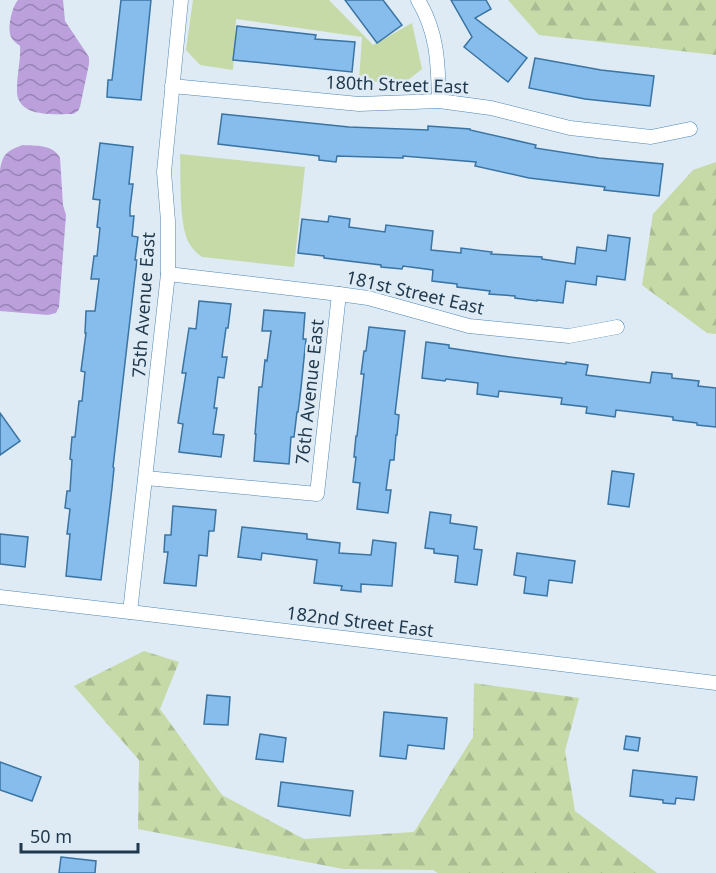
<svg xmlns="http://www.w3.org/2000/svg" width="716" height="873" viewBox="0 0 716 873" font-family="'Noto Sans',sans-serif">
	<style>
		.green { fill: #c6daa7 }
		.forest { fill: url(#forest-firs) }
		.water { fill: url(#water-waves) }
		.building { fill: #86bdec; stroke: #3974a3; stroke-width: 1.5 }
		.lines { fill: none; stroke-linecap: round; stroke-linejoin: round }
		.minor-casing { stroke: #4d88b8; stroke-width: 15 }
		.minor { stroke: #fff; stroke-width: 14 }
		.labels { text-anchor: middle; stroke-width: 5; stroke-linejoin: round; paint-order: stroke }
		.street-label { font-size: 18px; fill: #1f384c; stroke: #deeaf4 }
	</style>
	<defs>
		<pattern id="forest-firs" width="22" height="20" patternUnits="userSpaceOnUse" patternTransform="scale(1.5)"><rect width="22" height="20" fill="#c6daa7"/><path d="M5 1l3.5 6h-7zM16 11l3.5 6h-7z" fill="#aabc91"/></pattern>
		<pattern id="water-waves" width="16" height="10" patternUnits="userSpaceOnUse" patternTransform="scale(1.5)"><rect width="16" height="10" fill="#bba0dc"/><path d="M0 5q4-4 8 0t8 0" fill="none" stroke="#9783b5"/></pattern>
	</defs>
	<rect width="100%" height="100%" fill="#deeaf4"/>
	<g class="green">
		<polygon points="193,0 329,0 373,45 412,23 422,69 404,83 359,81 362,37 236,19 233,70 200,65 186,50"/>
		<path d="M180 154 305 167 294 267 202 257C196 253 190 246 187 239 179 216 181 179 180 154Z"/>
	</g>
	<g class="forest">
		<polygon points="508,0 716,0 716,55 539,35"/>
		<polygon points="716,162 716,334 707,333 642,285 653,214 693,170"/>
		<polygon points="144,651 179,662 160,709 222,795 304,839 414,832 473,737 474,683 579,698 565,751 575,811 657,873 438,873 433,870 343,869 138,829 139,760 74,686"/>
	</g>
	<g class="water">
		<path d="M18 0H63L65 21 89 57V64L80 107 78 111 73 114C52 114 15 118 17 88 17 74 21 60 20 46 16 43 11 39 10 34 8 25 12 7 18 0Z"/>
		<path d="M23 145C36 146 53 144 60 158L63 205 66 215 59 307 56 313 48 315 0 311V170C3 153 7 151 23 145Z"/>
	</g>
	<g class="building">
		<polygon points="121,0 151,0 141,100 107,97 108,80 112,80"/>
		<polygon points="345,0 383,0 402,25 377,43"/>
		<polygon points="451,0 486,0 491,9 475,18 527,58 508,82 464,47 472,37"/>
		<polygon points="237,26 316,35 315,39 355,42 352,72 233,60"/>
		<polygon points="535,58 601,70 654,76 650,106 585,99 529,88"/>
		<polygon points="222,114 349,127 428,130 428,126 470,129 470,130 536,145 535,148 599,158 663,164 659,196 604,190 605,187 529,178 475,166 476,162 403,156 403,158 337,156 336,162 319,160 319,156 218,144"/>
		<polygon points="100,143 133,147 129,184 133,184 130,208 130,216 134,216 132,236 138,237 135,260 137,260 135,276 113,467 114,468 112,488 101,580 66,576 70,534 67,534 70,509 65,508 67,491 70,491 72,460 70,459 72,437 75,437 79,401 82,401 85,372 81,371 86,333 85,333 86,311 95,311 99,279 91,279 94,256 97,256 100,228 97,227 100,200 93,199"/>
		<polygon points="329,216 350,219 349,227 385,232 386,225 433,231 431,250 461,253 461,248 492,252 491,254 542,257 542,259 575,264 577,247 606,251 608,235 630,238 625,280 597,276 596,285 566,281 563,303 537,300 537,301 515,298 515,296 489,294 490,291 457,287 457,284 432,281 433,270 403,266 402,269 381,267 381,265 324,258 324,256 298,253 302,219 328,222"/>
		<polygon points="199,301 231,304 228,328 226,328 222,357 227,357 224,378 218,377 214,408 217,408 213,434 224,435 221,457 179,452 183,424 178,423 186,373 182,373 189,328 196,329"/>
		<polygon points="264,310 305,313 303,339 306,339 301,388 298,412 297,412 294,437 291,437 289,464 254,461 256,434 255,434 259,387 262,387 265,360 267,361 271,331 262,331"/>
		<polygon points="369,327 405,331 395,414 399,415 397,435 396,435 394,460 390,460 386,490 391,490 388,513 357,509 360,483 353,482 356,457 354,457 356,436 357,436 364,374 361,374 364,351 366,351"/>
		<polygon points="426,342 449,345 449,348 503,356 566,364 566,362 588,365 586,375 650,383 652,372 672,374 672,378 699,381 698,386 716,388 716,427 697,425 697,423 673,420 673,417 616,410 615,417 586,413 587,407 561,404 562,398 499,391 498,397 477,394 478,383 446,379 445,381 422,378"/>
		<polygon points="0,413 20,441 0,455"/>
		<polygon points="612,471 634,474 629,507 608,504"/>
		<polygon points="173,506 216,510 214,531 209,531 207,556 199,555 196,586 164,583 168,552 164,552 165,535 171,535"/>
		<polygon points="430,512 451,515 450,523 477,527 474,549 482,550 477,585 455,582 458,556 434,553 434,549 425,548"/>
		<polygon points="242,527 307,534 307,539 340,543 339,553 371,555 373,540 396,543 392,586 361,584 361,592 341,590 342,586 314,583 317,560 262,553 261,560 238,557"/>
		<polygon points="0,534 28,537 25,567 0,564"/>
		<polygon points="517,553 575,561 572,583 549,580 547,596 524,593 526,577 514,575"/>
		<polygon points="207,695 230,697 228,725 204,724"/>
		<polygon points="384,712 447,718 444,749 408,745 406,759 380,756"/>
		<polygon points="260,734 286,738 283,762 256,759"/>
		<polygon points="626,736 640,738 638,751 624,749"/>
		<polygon points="0,762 41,777 32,801 0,790"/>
		<polygon points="633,770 697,777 694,800 676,798 675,804 663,803 663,800 630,796"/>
		<polygon points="281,782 353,791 350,816 278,806"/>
		<polygon points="61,857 96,861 95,873 59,873"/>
	</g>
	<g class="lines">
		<g class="minor-casing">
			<g id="minor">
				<path d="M418 0C438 33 438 64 439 101"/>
				<polyline points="172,86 359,104 439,101 491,108 570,128 651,137 690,129"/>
				<polyline points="168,274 339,294 368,298 469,326 569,336 617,327"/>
				<polyline points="146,478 317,494 339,294"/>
				<polyline points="0,597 130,612 716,683"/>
				<polyline points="130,612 168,274 168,221 164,172 181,0"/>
			</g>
		</g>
		<use href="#minor" class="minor"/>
	</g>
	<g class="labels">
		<g class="street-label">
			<text transform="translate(397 85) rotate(2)" y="6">180th Street East</text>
			<text transform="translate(415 293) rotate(13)" y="6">181st Street East</text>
			<text transform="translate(144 305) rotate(-86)" y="6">75th Avenue East</text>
			<text transform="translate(310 392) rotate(-84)" y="6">76th Avenue East</text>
			<text transform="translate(360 622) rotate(7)" y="6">182nd Street East</text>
		</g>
	</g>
	<path d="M21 843v9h117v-9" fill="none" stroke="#1f384c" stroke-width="3"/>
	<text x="30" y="843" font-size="18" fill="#1f384c" stroke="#deeaf4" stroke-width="4.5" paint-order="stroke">50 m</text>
</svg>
